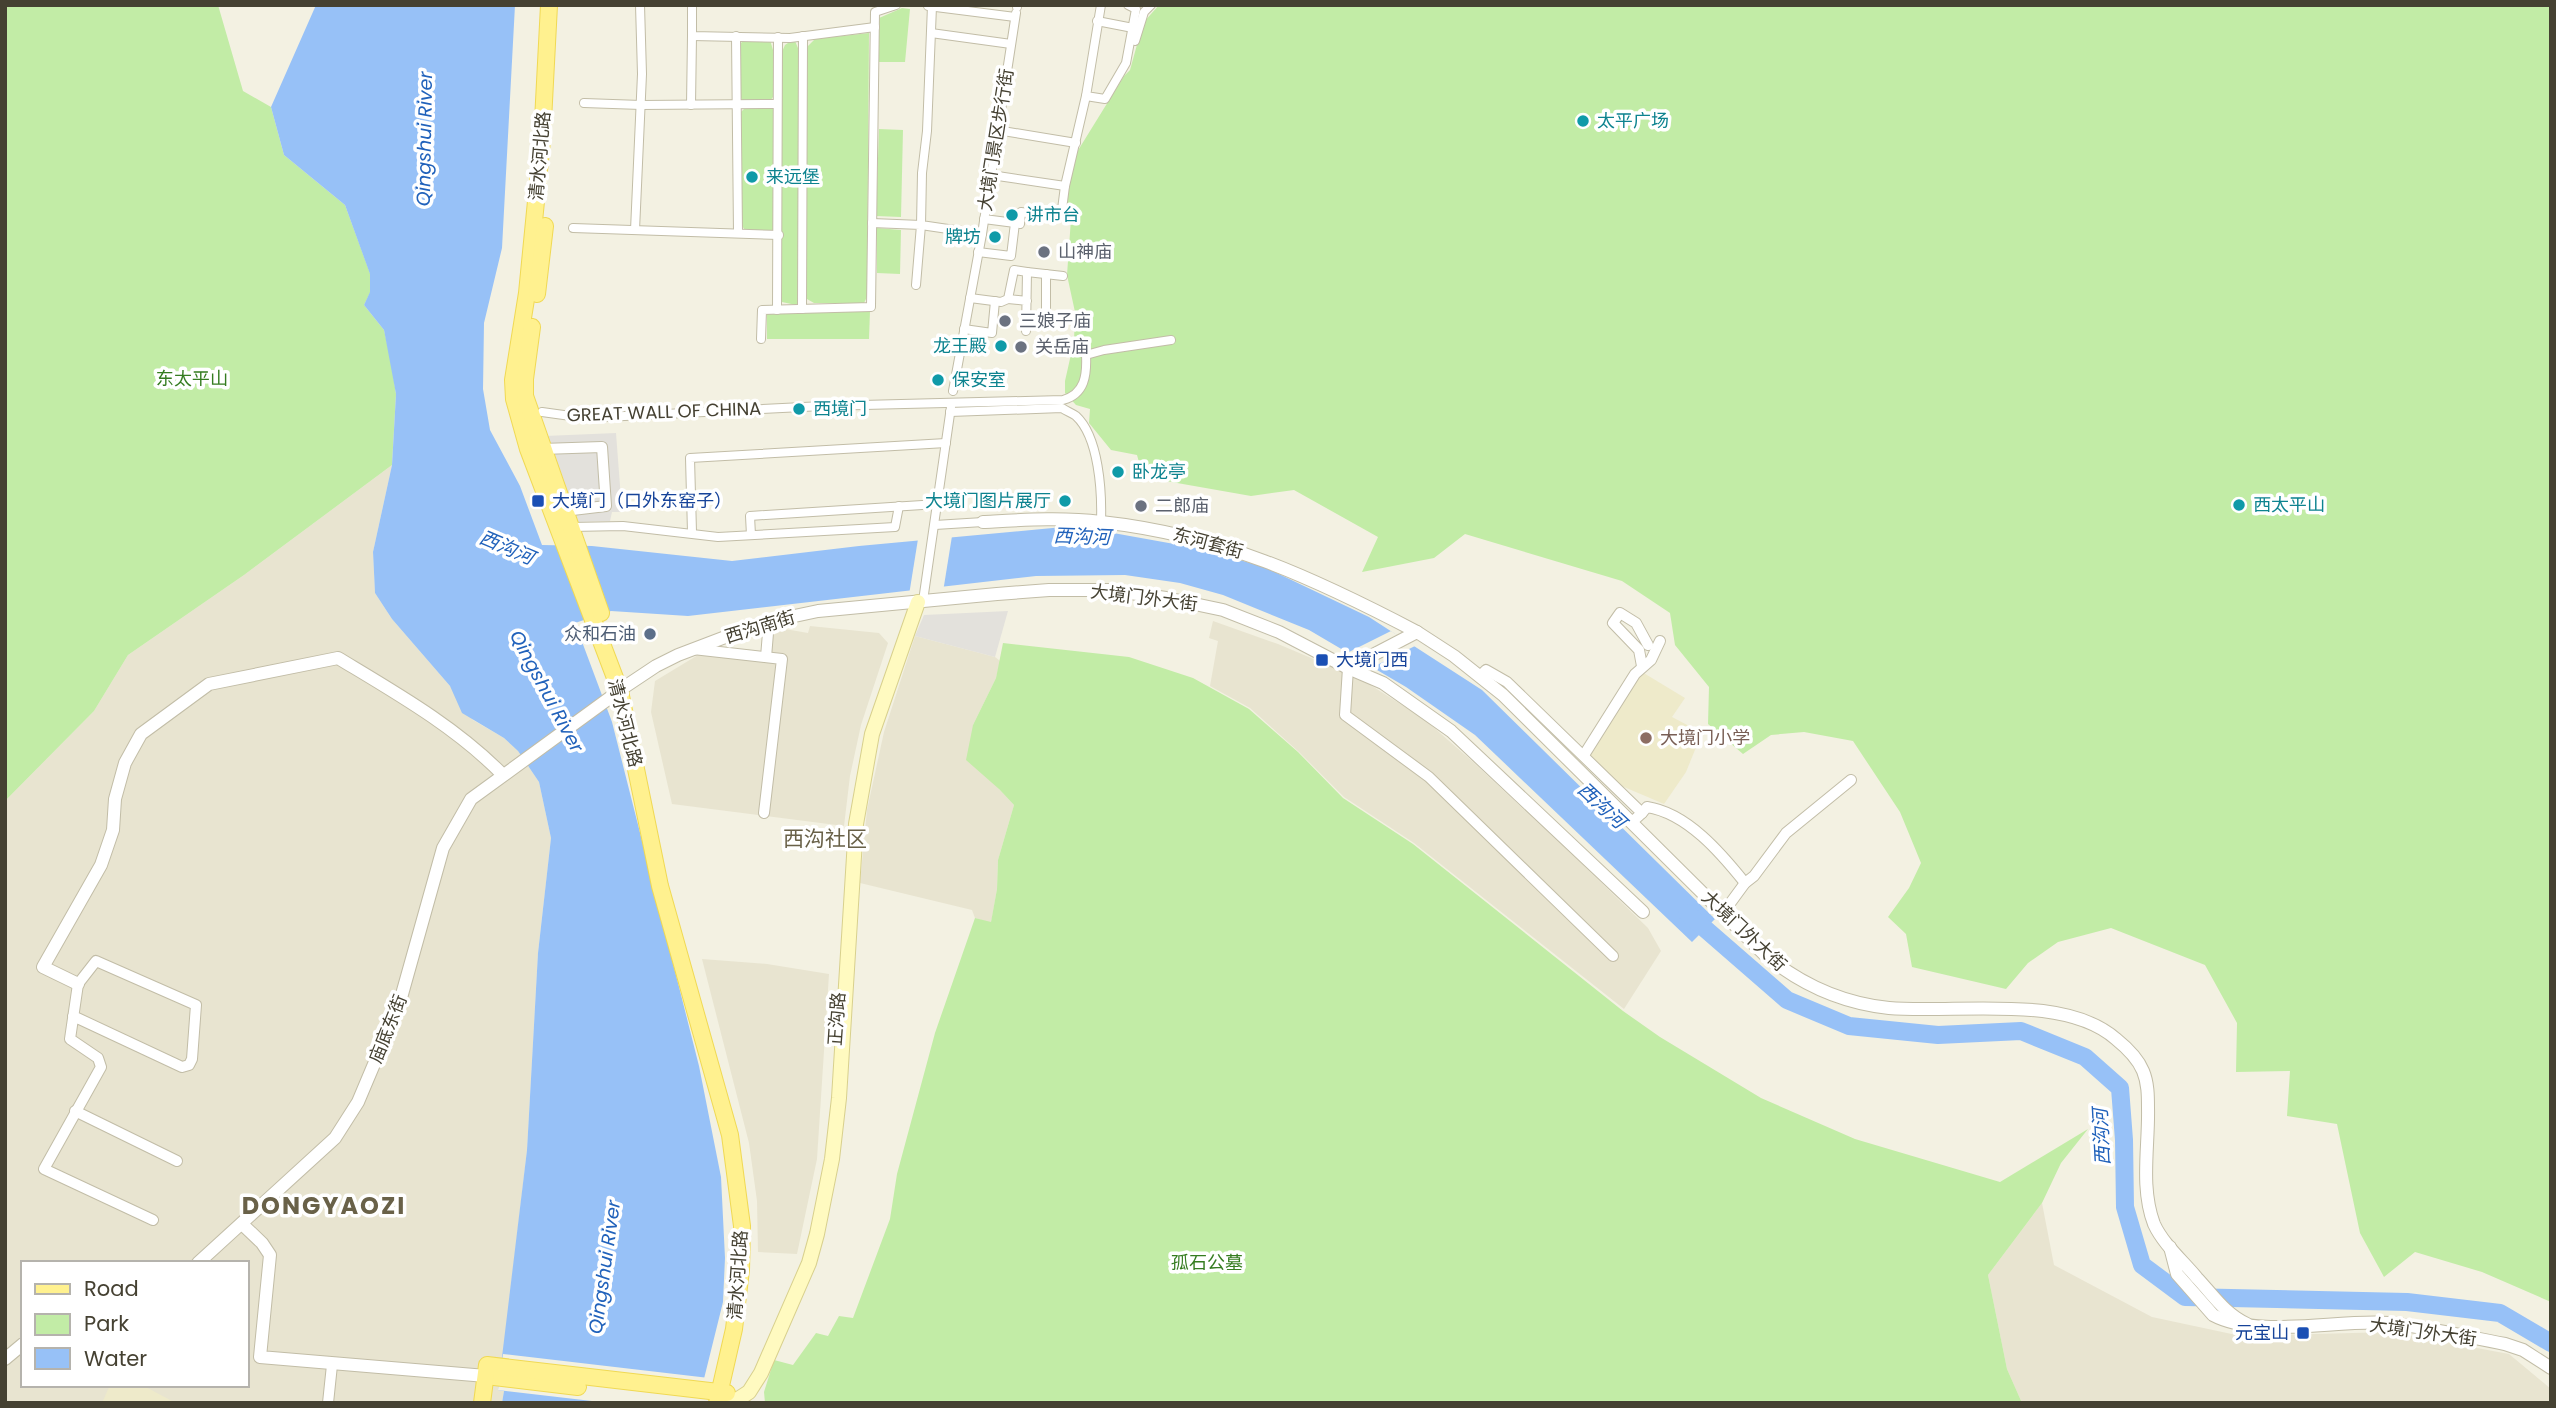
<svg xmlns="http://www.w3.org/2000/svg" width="2556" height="1408" viewBox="0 0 2556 1408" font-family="Poppins,'Noto Sans SC',sans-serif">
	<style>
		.residential { fill: #e8e4d0; fill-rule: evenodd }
		.education { fill: #eeeaca }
		.green { fill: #c2eca6 }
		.parking { fill: #e3e1dc }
		.water { fill: #97c1f7 }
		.pier { fill: #f3f1e2 }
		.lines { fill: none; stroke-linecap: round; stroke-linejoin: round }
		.river { stroke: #97c1f7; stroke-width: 18 }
		.pedestrian-casing { stroke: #c2bda7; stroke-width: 10 }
		.minor-casing { stroke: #c2bda7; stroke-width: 12 }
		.tertiary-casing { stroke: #c2bda7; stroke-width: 14 }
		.secondary-casing { stroke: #d8d08d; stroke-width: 16 }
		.primary-casing { stroke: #f0d954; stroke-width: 18 }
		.pedestrian { stroke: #fff; stroke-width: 8 }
		.minor { stroke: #fff; stroke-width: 10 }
		.tertiary { stroke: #fff; stroke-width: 12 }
		.secondary { stroke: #fffac0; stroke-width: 14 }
		.primary { stroke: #fff18f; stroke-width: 16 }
		.culture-dot { fill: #0f9aa8; stroke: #fff; stroke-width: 2.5 }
		.worship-dot { fill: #6b7280; stroke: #fff; stroke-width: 2.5 }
		.transit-dot { fill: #1a4fb4; stroke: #fff; stroke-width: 2.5 }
		.service-dot { fill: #5c6f8a; stroke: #fff; stroke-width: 2.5 }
		.education-dot { fill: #8d6e63; stroke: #fff; stroke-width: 2.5 }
		.labels { text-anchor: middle; stroke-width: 7; stroke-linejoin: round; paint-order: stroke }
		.culture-label { font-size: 18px; fill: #0d838f; stroke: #fff; text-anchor: start }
		.street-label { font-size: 18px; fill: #454132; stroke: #fff }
		.worship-label { font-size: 18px; fill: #5b616d; stroke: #fff; text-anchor: start }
		.park-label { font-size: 18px; fill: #357c20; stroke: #fff }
		.transit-label { font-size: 18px; fill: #164399; stroke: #fff; text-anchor: start }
		.service-label { font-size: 18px; fill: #4e5e75; stroke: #fff; text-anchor: end }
		.education-label { font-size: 18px; fill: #785e54; stroke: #fff; text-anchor: start }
		.water-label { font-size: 19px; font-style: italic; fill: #2162bb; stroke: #fff }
		.quarter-label { font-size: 21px; fill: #696148; stroke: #fff }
		.district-label { font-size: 24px; font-weight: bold; letter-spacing: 2px; fill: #696148; stroke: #fff }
	</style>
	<rect width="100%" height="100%" fill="#f3f1e2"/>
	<g class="residential">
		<path d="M392 465 373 552 375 593 392 619 450 686 473 720 504 738 518 751 539 782 551 838 538 953 527 1150 499 1390 504 1391 502 1403H5V801L94 711 128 655 244 575ZM23 1263H247V1385H23Z"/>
		<polygon points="1213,621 1278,644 1361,679 1424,719 1472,761 1582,864 1648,928 1661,951 1624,1009 1414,843 1344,797 1299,752 1250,708 1210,686 1218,641 1209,638"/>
		<polygon points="810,626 879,633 888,643 861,725 850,776 844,826 672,804 651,712 655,681 698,655 766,662 770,639 776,632 785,629 808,633"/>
		<polygon points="915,636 995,657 1000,661 996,678 973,725 999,789 1014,805 998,860 997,889 991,923 975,918 972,910 860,883 867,810 884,732"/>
		<polygon points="702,959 767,964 829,974 817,1159 797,1254 758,1252 757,1201 749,1143"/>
		<polygon points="2042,1203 2054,1265 2152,1317 2241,1336 2391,1332 2509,1354 2551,1389 2551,1403 2022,1403 2007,1369 1988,1275"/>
	</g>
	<g class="education">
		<polygon points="1642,672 1685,698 1672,717 1693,728 1693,737 1699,740 1686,772 1664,804 1617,784 1590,758 1593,744"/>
		<polygon points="110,1385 142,1385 172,1401 171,1403 102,1403"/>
	</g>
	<g class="green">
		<polygon points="5,5 218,5 243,91 271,107 284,155 345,205 371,276 370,293 364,305 384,330 391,361 396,394 392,465 244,575 128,655 94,711 5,801"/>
		<polygon points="1159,5 2551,5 2551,1302 2482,1272 2415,1252 2384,1277 2360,1233 2337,1124 2287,1116 2290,1071 2236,1072 2237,1023 2205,965 2111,928 2058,942 2028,963 2006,989 1912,967 1906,934 1888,917 1909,888 1921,863 1900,812 1853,741 1804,732 1771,735 1743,754 1708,724 1709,687 1675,645 1670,613 1622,581 1465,534 1434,558 1362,572 1378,537 1294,490 1251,496 1143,477 1137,455 1111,450 1089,423 1090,409 1076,405 1065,393 1065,381 1074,341 1075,312 1067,275 1071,219 1065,199 1067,186 1077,152 1124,76 1130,70 1143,23"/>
		<polygon points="902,8 910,9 905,62 878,62 879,18"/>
		<polygon points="869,33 867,297 864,303 814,303 807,299 807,47 815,39"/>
		<polygon points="744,40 770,40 773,50 773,97 770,101 743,101 741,98 741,43"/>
		<polygon points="791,41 795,41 798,48 800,301 796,305 782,302 781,54 785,45"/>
		<polygon points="770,107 774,110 776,225 772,231 745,230 742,226 741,112 744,109"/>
		<polygon points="879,129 903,130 901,217 876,216"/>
		<polygon points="877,228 901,230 900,274 877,273"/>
		<polygon points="870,311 869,339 767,339 767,313"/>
		<polygon points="1003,643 1129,657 1193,678 1249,709 1298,752 1343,798 1413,844 1623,1011 1660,1037 1761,1098 1855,1139 2000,1182 2088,1129 2061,1163 2042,1203 1988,1275 2007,1369 2022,1403 765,1403 764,1392 774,1360 793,1365 816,1333 828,1336 839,1316 853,1318 890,1219 897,1174 935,1033 975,918 991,922 997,889 998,860 1014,805 999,789 966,760 973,725 996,678"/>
	</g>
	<g class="parking">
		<polygon points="616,433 622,512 612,512 610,521 577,522 545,436"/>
		<polygon points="1008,611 995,657 915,636 924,615"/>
	</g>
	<polygon class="water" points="316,5 515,5 502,248 484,323 483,389 490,430 520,486 542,545 592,546 732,561 859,546 1063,527 1091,529 1202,549 1264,567 1369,617 1482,690 1715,919 1692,942 1475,735 1406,687 1309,630 1223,595 1180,583 1125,575 1036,576 688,616 611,611 575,623 612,722 699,1066 721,1177 725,1258 723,1302 698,1403 502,1403 504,1391 498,1390 527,1150 538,953 551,838 539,782 518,751 504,738 462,713 450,686 392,619 375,593 373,552 392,465 396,394 384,330 364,305 370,292 370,274 345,205 284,155 271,107"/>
	<g class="pier">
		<polygon points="952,536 943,592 909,595 918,539"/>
		<polygon points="1391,631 1415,646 1371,668 1347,653"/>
		<polygon points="503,1354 709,1378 702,1403 609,1403 498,1390"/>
	</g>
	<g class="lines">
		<polyline class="river" points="1687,913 1787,1000 1849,1026 1938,1035 2021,1031 2085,1057 2120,1088 2124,1140 2125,1207 2142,1265 2185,1297 2407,1302 2500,1313 2551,1343"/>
		<g class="pedestrian-casing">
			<g id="pedestrian">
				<polyline points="692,5 692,36 790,38 875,27"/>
				<polyline points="1101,5 1086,96 1105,99 1126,63 1136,9 1128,5"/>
				<polyline points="928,6 1015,17"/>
				<polyline points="932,6 927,131 922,173 921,225 982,234"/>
				<polyline points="1017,7 1017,5"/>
				<polyline points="1097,21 1133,28"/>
				<polyline points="931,33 1011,44"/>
				<polyline points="736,36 738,233"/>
				<polyline points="1135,41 1144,12 1151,5"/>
				<polyline points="584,103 641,105 777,104"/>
				<polyline points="691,105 692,36"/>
				<polyline points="997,130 1076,143"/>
				<polyline points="991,175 1065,186"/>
				<polyline points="872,223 921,225 916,285"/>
				<polyline points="1015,223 1020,224 1021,212 1061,217 1065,186 1086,96"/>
				<polyline points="573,228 779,235"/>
				<polyline points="635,230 642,74 640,5"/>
				<polyline points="978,252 1011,256 1015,223 984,219"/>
				<polyline points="1027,272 1063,276"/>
				<polyline points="1046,274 1046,317"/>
				<polyline points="970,298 1001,302 1008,299"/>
				<polyline points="802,309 803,36"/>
				<polyline points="777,310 778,37"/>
				<polyline points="964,329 992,333 995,301"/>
				<polyline points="1026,331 1027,272 1014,270 1008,299 1027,301"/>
				<polyline points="761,339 762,310 871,307 875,12 896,5"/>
				<polyline points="953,391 982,234 1016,13"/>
				<path d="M542 412 585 418 823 406 1063 400C1085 394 1087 375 1086 355L1104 350 1171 340"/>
				<path d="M950 412 1062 408C1066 411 1072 413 1076 416 1099 437 1102 492 1101 522"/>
				<polyline points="935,525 983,522"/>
				<polyline points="571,527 623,526 718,537 895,527 899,506"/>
				<polyline points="692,532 690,458 946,443"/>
				<polyline points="751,535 750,516 938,504"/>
				<polyline points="923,601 951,407"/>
			</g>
		</g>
		<g class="minor-casing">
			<g id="minor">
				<polyline points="542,449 602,447 606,506 564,511"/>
				<polyline points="693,649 782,659 764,813"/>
				<polyline points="766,657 769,621"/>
				<polyline points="1642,666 1639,650 1613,623 1620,613 1636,623 1648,645"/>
				<polyline points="1348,668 1345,715 1429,777 1613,956"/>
				<polyline points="1480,676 1486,670 1507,682 1642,813 1632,822"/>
				<polyline points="1584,755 1635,674 1651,660 1660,641"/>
				<path d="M1642 813 1647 807C1687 813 1721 853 1745 883"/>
				<polyline points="1723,913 1745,883 1754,876 1786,833 1851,780"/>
				<polyline points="73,1016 182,1067 189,1065 192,1059 196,1005 96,961 78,984 70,1039 98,1058 101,1067 44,1169 153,1220"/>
				<polyline points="75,1111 177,1161"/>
				<polyline points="328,1403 332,1365"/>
			</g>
		</g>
		<g class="tertiary-casing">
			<g id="tertiary">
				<path d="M983 522C1021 520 1062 517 1101 522 1221 535 1312 577 1417 632"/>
				<polyline points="1348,668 1383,683 1451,731 1643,912"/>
				<path d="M78 984 43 967 101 865 113 830 115 799 125 763 141 734 209 684 338 658C396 693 456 727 503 775"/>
				<polyline points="242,1224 262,1243 270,1255 260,1357 486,1376"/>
				<path d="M2170 1247 2177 1274 2213 1315C2258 1339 2337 1319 2389 1323 2427 1327 2467 1337 2505 1344L2523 1350 2551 1368"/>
				<path d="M198 1263 335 1138 358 1102 399 1005 443 848 471 799 626 686 656 666 678 655 762 623 818 611 997 594 1049 590H1109L1166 598 1223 610 1279 632 1348 668 1417 632 1454 656 1503 695 1764 954C1800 984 1841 1003 1889 1008 1955 1014 2064 993 2116 1039 2126 1047 2138 1059 2143 1071 2148 1083 2148 1096 2148 1108 2149 1146 2140 1187 2154 1224 2163 1244 2183 1261 2197 1278 2213 1295 2225 1314 2247 1324"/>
				<polyline points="5,1359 23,1344"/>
			</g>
		</g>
		<g class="secondary-casing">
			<polyline id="secondary" points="732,1403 749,1392 761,1373 809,1263 817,1234 832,1159 839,1098 856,824 872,734 918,602"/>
		</g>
		<g class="primary-casing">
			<g id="primary">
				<polyline points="549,5 542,140 527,293 513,380 514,399 528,449 620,691 660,886 730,1135 742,1226 741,1270 734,1329 717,1403"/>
				<polyline points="537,294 545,226"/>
				<polyline points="532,327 525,379 525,396 601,613"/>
				<polyline points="486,1376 578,1387"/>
				<polyline points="482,1403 487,1365 727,1393"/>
			</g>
		</g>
		<use href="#pedestrian" class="pedestrian"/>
		<use href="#minor" class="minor"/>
		<use href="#tertiary" class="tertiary"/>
		<use href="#secondary" class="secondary"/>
		<use href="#primary" class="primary"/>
	</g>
	<g class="culture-dot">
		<circle cx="1583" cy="121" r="7"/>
		<circle cx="752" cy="177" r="7"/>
		<circle cx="1012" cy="215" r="7"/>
		<circle cx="995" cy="237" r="7"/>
		<circle cx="1001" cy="346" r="7"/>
		<circle cx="938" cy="380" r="7"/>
		<circle cx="799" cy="409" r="7"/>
		<circle cx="1118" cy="472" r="7"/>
		<circle cx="1065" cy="501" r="7"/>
		<circle cx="2239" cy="505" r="7"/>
	</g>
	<g class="worship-dot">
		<circle cx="1044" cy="252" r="7"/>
		<circle cx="1005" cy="321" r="7"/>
		<circle cx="1021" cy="347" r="7"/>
		<circle cx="1141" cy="506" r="7"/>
	</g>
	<g class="transit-dot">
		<rect x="531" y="494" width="14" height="14" rx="3.5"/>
		<rect x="1315" y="653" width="14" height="14" rx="3.5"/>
		<rect x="2296" y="1326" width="14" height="14" rx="3.5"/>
	</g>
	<circle class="service-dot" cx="650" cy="634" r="7"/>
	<circle class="education-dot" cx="1646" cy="738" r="7"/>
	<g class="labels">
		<g class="culture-label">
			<text x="1597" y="127">太平广场</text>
			<text x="766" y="183">来远堡</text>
			<text x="1026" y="221">讲市台</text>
			<text x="981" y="243" text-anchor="end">牌坊</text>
			<text x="987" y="352" text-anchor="end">龙王殿</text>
			<text x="952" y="386">保安室</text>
			<text x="813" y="415">西境门</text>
			<text x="1132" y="478">卧龙亭</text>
			<text x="1051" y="507" text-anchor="end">大境门图片展厅</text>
			<text x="2253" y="511">西太平山</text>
		</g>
		<g class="street-label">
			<text transform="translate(996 140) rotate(-81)" y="6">大境门景区步行街</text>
			<text transform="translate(540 156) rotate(-85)" y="6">清水河北路</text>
			<text transform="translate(664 412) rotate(-2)" y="6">GREAT WALL OF CHINA</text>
			<text transform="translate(1208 543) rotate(15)" y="6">东河套街</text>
			<text transform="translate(1144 598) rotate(7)" y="6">大境门外大街</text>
			<text transform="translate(760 627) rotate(-17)" y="6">西沟南街</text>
			<text transform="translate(625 723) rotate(76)" y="6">清水河北路</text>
			<text transform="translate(1744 931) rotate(43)" y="6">大境门外大街</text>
			<text transform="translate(837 1019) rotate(-86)" y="6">正沟路</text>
			<text transform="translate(388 1029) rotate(-68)" y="6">庙底东街</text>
			<text transform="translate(738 1275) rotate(-86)" y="6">清水河北路</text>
			<text transform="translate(2423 1332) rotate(8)" y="6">大境门外大街</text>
		</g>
		<g class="worship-label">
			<text x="1058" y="258">山神庙</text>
			<text x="1019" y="327">三娘子庙</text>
			<text x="1035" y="353">关岳庙</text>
			<text x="1155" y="512">二郎庙</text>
		</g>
		<g class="park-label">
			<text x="192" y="385">东太平山</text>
			<text x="1207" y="1269">孤石公墓</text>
		</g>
		<g class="transit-label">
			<text x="552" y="507">大境门（口外东窑子）</text>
			<text x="1336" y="666">大境门西</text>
			<text x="2289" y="1339" text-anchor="end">元宝山</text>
		</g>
		<g class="service-label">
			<text x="636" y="640">众和石油</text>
		</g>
		<g class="education-label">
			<text x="1660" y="744">大境门小学</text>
		</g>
		<g class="water-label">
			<text transform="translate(424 139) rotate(-89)" y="7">Qingshui River</text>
			<text transform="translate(1082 536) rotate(2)" y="7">西沟河</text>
			<text transform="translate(507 547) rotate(23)" y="7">西沟河</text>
			<text transform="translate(547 691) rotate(62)" y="7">Qingshui River</text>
			<text transform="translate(1602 805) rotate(43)" y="7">西沟河</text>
			<text transform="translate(2101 1137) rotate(-93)" y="7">西沟河</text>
			<text transform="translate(604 1267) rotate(-82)" y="7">Qingshui River</text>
		</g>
		<g class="quarter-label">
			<text x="825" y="846">西沟社区</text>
		</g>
		<g class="district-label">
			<text x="324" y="1214">DONGYAOZI</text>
		</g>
	</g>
	<rect width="2556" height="1408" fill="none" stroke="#454132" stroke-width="14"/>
	<rect x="21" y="1261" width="228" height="126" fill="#ffffff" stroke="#b5b3ad" stroke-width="2"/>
	<rect x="35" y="1284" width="35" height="10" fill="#fff18f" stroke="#b5b3ad" stroke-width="2"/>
	<text x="84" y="1296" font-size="21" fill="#454132">Road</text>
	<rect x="35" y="1314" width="35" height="21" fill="#c2eca6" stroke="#b5b3ad" stroke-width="2"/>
	<text x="84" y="1331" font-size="21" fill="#454132">Park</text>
	<rect x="35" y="1348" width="35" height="21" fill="#97c1f7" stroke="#b5b3ad" stroke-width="2"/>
	<text x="84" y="1366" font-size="21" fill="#454132">Water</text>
</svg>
